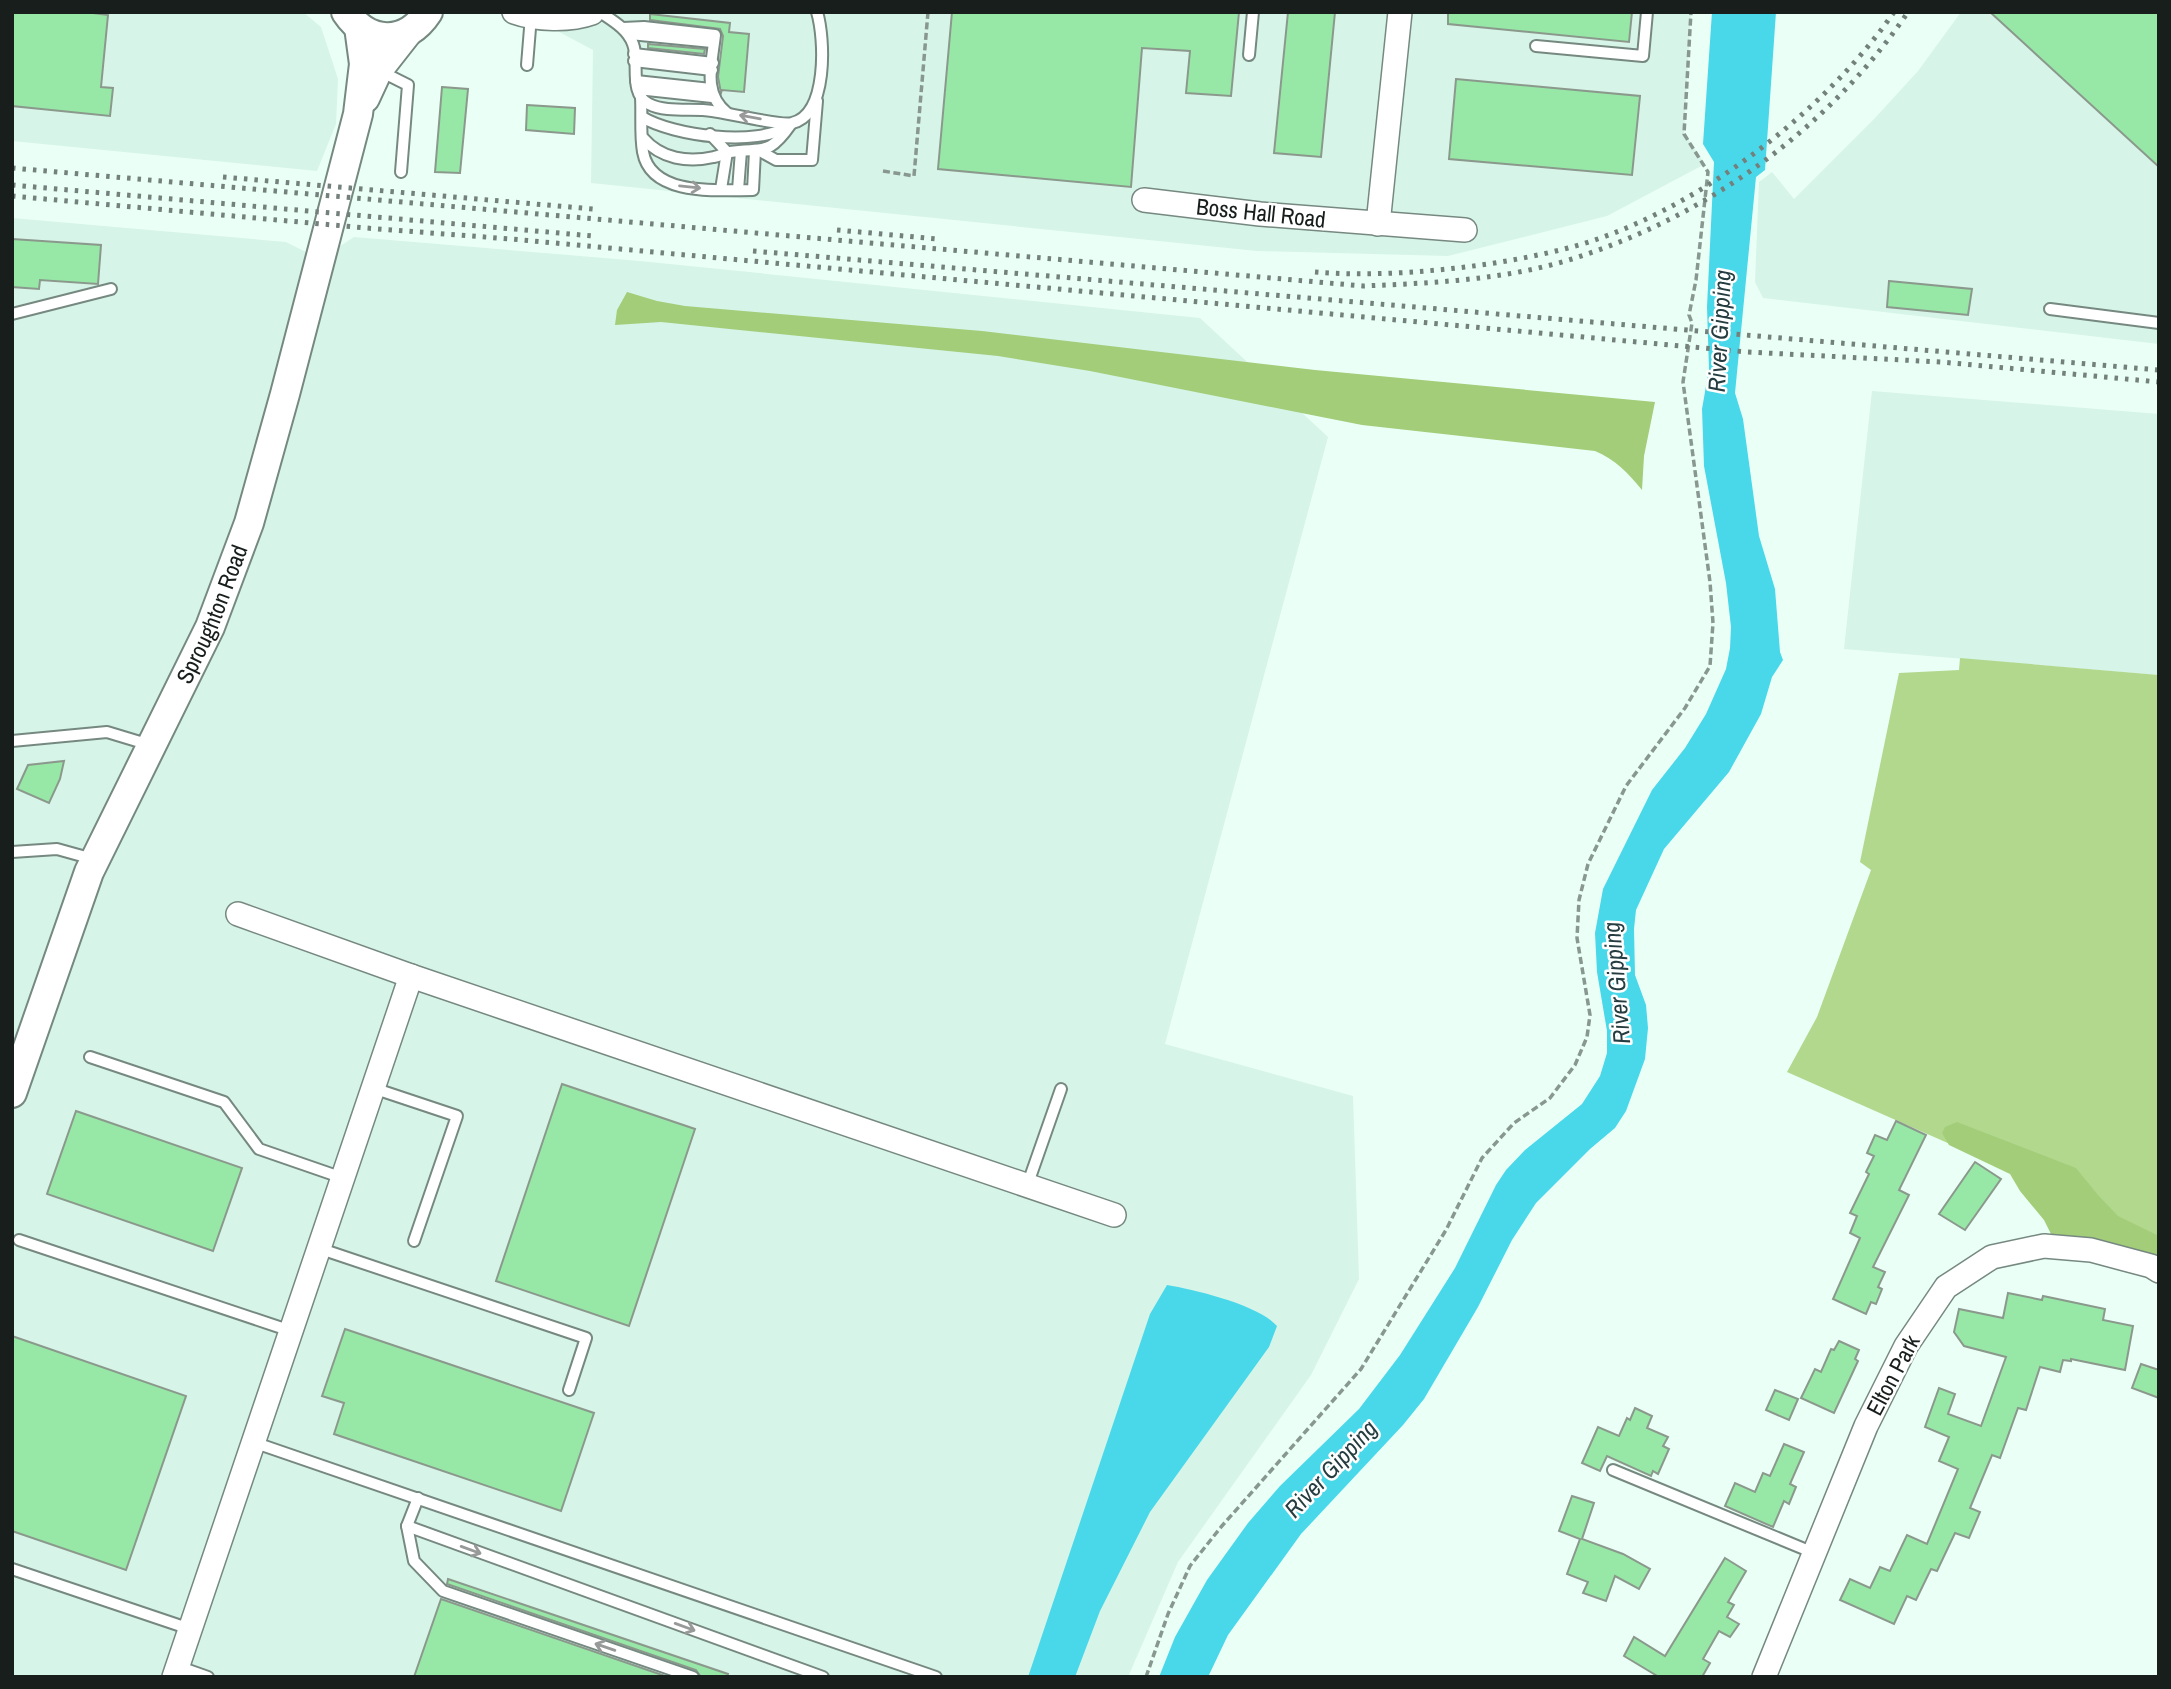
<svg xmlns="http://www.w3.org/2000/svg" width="2171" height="1689" viewBox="0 0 2171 1689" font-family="'Archivo Narrow',sans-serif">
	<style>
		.built { fill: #d7f4e8 }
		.green { fill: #b2d88e }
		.forest { fill: #a3cd79 }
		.water { fill: #49d8e9 }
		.building { fill: #97e8a7; stroke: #8b998d; stroke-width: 2 }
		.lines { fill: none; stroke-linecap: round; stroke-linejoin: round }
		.service-casing { stroke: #768981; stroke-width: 14 }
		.minor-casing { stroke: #768981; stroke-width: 26 }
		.tertiary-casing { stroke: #768981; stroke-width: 32 }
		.path { stroke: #899791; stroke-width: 3.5; stroke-dasharray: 7 3.5; stroke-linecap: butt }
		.service { stroke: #fff; stroke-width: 10 }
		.minor { stroke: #fff; stroke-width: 23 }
		.tertiary { stroke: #fff; stroke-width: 28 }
		.rail { stroke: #73807b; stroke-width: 5; stroke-dasharray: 3.5 7; stroke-linecap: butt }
		.oneway { stroke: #979a98 }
		.labels { text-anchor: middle; stroke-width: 5; stroke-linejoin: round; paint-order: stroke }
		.street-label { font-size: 23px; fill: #171e1b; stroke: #fff }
		.water-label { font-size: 24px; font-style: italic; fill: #253d40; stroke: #fff }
	</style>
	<rect width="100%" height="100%" fill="#eafff6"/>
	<g class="built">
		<polygon points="12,12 303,12 321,27 338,79 336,124 317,171 12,141"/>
		<polygon points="491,12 1691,12 1684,133 1705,164 1607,216 1448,256 1257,251 591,183 593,50 544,24"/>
		<polygon points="1961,12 2159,12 2159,344 1763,298 1755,282 1759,182 1772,172 1794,199 1875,118 1918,71"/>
		<polygon points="12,218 286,242 320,259 354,237 640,261 1200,318 1328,437 1165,1044 1353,1096 1359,1279 1311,1375 1178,1562 1128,1677 12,1677"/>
		<polygon points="1872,391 2159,414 2159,675 1844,649"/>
	</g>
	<polygon class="green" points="1960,658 2159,675 2159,1261 2011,1171 1787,1072 1817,1017 1871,870 1860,862 1899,673 1959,670"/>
	<g class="forest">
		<path d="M627 292 657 301 685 306 982 331 1315 370 1655 402 1644 456 1642 490C1628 473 1616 460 1595 451L1362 425 1090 371 998 356 661 322 615 325 617 310Z"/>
		<polygon points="1957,1122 2076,1168 2098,1195 2118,1216 2159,1236 2159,1274 2052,1236 2044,1220 2020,1191 2010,1174 1949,1145 1942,1133 1945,1127"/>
	</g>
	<g class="water">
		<polygon points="1712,12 1776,12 1765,170 1756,177 1735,393 1743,419 1759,536 1775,589 1780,652 1783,660 1772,677 1761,714 1729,772 1664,849 1636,910 1634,929 1635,975 1646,1005 1648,1028 1645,1059 1626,1111 1615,1128 1590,1149 1536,1203 1512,1240 1478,1307 1424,1399 1403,1425 1301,1534 1228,1635 1208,1677 1159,1677 1175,1637 1207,1580 1248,1523 1280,1486 1359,1409 1400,1355 1455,1268 1496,1185 1506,1170 1525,1150 1582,1104 1600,1076 1607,1053 1607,1031 1597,972 1595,933 1603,889 1652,790 1685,748 1706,714 1726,669 1730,648 1731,627 1726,583 1704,466 1702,409 1709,369 1707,307 1714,162 1703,144"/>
		<path d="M1167 1285C1196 1290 1259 1305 1277 1326L1269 1347 1150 1512 1100 1611 1075 1677H1028L1150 1314Z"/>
	</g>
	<g class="building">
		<polygon points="12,12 85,12 108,15 101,87 113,88 110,116 12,106"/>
		<polygon points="952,12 1239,12 1231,96 1186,93 1190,51 1142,48 1131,187 938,169"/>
		<polygon points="1288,12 1335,12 1321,157 1274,153"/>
		<polygon points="1448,12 1632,12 1629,42 1448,24"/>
		<polygon points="1990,12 2159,12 2159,167"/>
		<polygon points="650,14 730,23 729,32 749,34 744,92 722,90 721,93 718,77 723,36 720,29 650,20"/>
		<polygon points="648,44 705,49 704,54 648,48"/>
		<polygon points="1456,79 1640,96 1632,175 1449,159"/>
		<polygon points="442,87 468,89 460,173 435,172"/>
		<polygon points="527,105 575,108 574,134 526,130"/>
		<polygon points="12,239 101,245 98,284 40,280 39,289 12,287"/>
		<polygon points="1889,281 1972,289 1968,315 1887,307"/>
		<polygon points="64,761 60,779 49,803 17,789 28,765"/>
		<polygon points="562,1084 695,1129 629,1326 496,1281"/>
		<polygon points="76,1111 242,1168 213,1251 47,1194"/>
		<polygon points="1896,1121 1926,1135 1899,1190 1909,1195 1873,1267 1885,1272 1878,1287 1882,1289 1876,1304 1871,1302 1866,1314 1833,1299 1860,1238 1850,1233 1857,1216 1850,1213 1869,1174 1866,1172 1874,1156 1867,1153 1875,1135 1887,1140"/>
		<polygon points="1975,1162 2001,1179 1965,1230 1939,1214"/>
		<polygon points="2008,1293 2042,1300 2043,1296 2105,1309 2103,1320 2133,1326 2125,1370 2071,1359 2071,1361 2063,1360 2060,1372 2040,1367 2026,1410 2018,1408 2000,1458 1992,1455 1970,1508 1980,1512 1969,1538 1955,1533 1937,1571 1931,1569 1916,1600 1907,1596 1894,1624 1840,1600 1850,1579 1870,1588 1880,1567 1890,1571 1907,1535 1927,1544 1958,1469 1939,1461 1949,1437 1925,1427 1939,1388 1955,1394 1948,1414 1981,1426 2006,1357 1964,1346 1954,1332 1959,1309 2003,1318"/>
		<polygon points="345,1329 594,1413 561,1511 334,1434 344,1403 322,1396"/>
		<polygon points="12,1336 186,1396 126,1570 12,1531"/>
		<polygon points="1839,1341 1859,1350 1855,1359 1858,1361 1834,1413 1801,1398 1815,1369 1821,1372 1831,1349 1834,1350"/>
		<polygon points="2141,1364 2159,1370 2159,1398 2132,1388"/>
		<polygon points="1775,1390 1798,1399 1789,1420 1766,1410"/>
		<polygon points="1635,1408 1652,1416 1647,1428 1668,1437 1663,1446 1669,1449 1658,1474 1653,1471 1651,1476 1607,1456 1600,1471 1582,1463 1598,1427 1619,1436 1627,1418 1630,1420"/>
		<polygon points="1784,1444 1804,1452 1790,1484 1796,1487 1789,1504 1784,1501 1773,1527 1725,1506 1735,1483 1755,1492 1763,1473 1770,1476"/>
		<polygon points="1572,1496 1594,1503 1582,1539 1623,1554 1650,1569 1639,1589 1615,1576 1606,1601 1583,1593 1588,1582 1567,1574 1580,1539 1559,1531"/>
		<polygon points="1725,1558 1746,1571 1728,1602 1734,1605 1727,1617 1739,1624 1730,1637 1719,1631 1703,1659 1710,1663 1702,1677 1659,1677 1624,1656 1634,1637 1665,1656"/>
		<polygon points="448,1579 728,1674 727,1677 701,1677 696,1670 447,1584"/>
		<polygon points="441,1599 668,1677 414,1677"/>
	</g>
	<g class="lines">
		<g class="service-casing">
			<g id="service">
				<path d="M603 14C615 22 628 30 633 44 640 61 628 94 649 104 666 113 693 108 712 111 727 113 782 126 792 123 828 115 825 39 817 12"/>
				<path d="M623 28 644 27 715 35C712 63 702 93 727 113"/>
				<polyline points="630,34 712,42"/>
				<polyline points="1536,46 1643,56 1647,12"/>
				<polyline points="634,54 713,63"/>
				<polyline points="1249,55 1253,12"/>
				<polyline points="634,61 712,70"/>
				<polyline points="527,65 531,16"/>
				<polyline points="378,70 408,85 401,172"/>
				<polyline points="636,81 711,89"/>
				<polyline points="638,89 712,97"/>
				<path d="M641 97C642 115 640 135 643 152 651 197 719 190 753 190L755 151"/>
				<path d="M642 117C673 136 758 147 788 126"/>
				<polyline points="710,134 727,152 721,189"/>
				<path d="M643 138C661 159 688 163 714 157 720 156 724 153 730 152 764 147 768 157 791 124"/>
				<polyline points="760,151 776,160 812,160 817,101"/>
				<polyline points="738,190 741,151"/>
				<polyline points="2050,309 2159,323"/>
				<polyline points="12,314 111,289"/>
				<polyline points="12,741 107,732 150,745"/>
				<polyline points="12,852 57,849 93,859"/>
				<polyline points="90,1057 224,1102 259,1149 343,1178"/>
				<polyline points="373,1088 457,1116 414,1241"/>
				<polyline points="1027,1186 1061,1089"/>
				<polyline points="19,1240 291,1331"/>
				<polyline points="318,1248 586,1338 569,1390"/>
				<polyline points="253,1442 936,1677"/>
				<polyline points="1613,1470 1814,1553"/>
				<polyline points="418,1498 407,1526 414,1561 443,1591 693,1677"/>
				<polyline points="407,1526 823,1677"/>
				<polyline points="12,1569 190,1629"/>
				<polyline points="177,1666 208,1677"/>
			</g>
		</g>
		<g class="minor-casing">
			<g id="minor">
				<path d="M514 12C536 20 570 21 592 13"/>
				<polyline points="1144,200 1260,214 1465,230"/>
				<polyline points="1378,224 1400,12"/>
				<polyline points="238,914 411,976 1114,1215"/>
				<polyline points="174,1677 411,976"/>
				<polyline points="1764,1677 1866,1426 1906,1346 1946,1287 1992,1257 2044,1246 2091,1250 2151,1266 2159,1271"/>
			</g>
		</g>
		<g class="tertiary-casing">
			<g id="tertiary">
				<path d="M346 12C368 45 406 46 428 12"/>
				<polyline points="365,98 378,70 407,33"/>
				<path id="s1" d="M12 1093 89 872 210 627 249 523 285 394 358 114 364 64 359 27"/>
			</g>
		</g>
		<g class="path">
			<polyline points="883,171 914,176 928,12"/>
			<polyline points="1146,1677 1168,1614 1190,1566 1221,1527 1361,1369 1446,1230 1482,1158 1514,1123 1550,1098 1575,1065 1587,1037 1590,1015 1577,938 1579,900 1588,864 1626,786 1685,708 1710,666 1713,623 1710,582 1683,382 1692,323 1689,315 1696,280 1708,172 1684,134 1691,12"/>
		</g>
		<use href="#service" class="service"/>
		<use href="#minor" class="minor"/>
		<use href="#tertiary" class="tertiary"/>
		<g class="rail">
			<path d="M12 168 1363 286C1432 283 1505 280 1572 259 1706 217 1829 129 1908 12"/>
			<polyline points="223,177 593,209"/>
			<polyline points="12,185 593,236"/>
			<polyline points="12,196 366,228 511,239 1747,352 1941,362 2159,382"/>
			<polyline points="837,230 938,239"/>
			<polyline points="753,251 2159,370"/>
			<path d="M1315 272C1351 275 1390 274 1426 271 1474 267 1521 260 1568 248 1688 217 1824 114 1894 12"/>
		</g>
	</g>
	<defs><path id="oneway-shaft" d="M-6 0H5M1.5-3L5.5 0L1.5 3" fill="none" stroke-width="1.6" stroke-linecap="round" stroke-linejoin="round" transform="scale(1.75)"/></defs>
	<g class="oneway">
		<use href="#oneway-shaft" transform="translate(750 117) rotate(-170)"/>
		<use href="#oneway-shaft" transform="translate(690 187) rotate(6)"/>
		<use href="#oneway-shaft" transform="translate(471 1550) rotate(20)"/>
		<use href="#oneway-shaft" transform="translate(685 1627) rotate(20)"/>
		<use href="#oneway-shaft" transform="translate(605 1647) rotate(-161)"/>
	</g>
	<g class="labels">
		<g class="street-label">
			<text transform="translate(1261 213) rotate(6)" y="8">Boss Hall Road</text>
			<text dy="8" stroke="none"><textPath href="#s1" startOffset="520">Sproughton Road</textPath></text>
			<text transform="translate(1893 1375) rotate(-62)" y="8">Elton Park</text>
		</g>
		<g class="water-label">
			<text transform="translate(1720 331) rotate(-87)" y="8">River Gipping</text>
			<text transform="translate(1617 983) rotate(-95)" y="8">River Gipping</text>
			<text transform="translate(1331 1469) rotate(-47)" y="8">River Gipping</text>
		</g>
	</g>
	<rect width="2171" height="1689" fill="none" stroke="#171e1b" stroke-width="28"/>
</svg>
